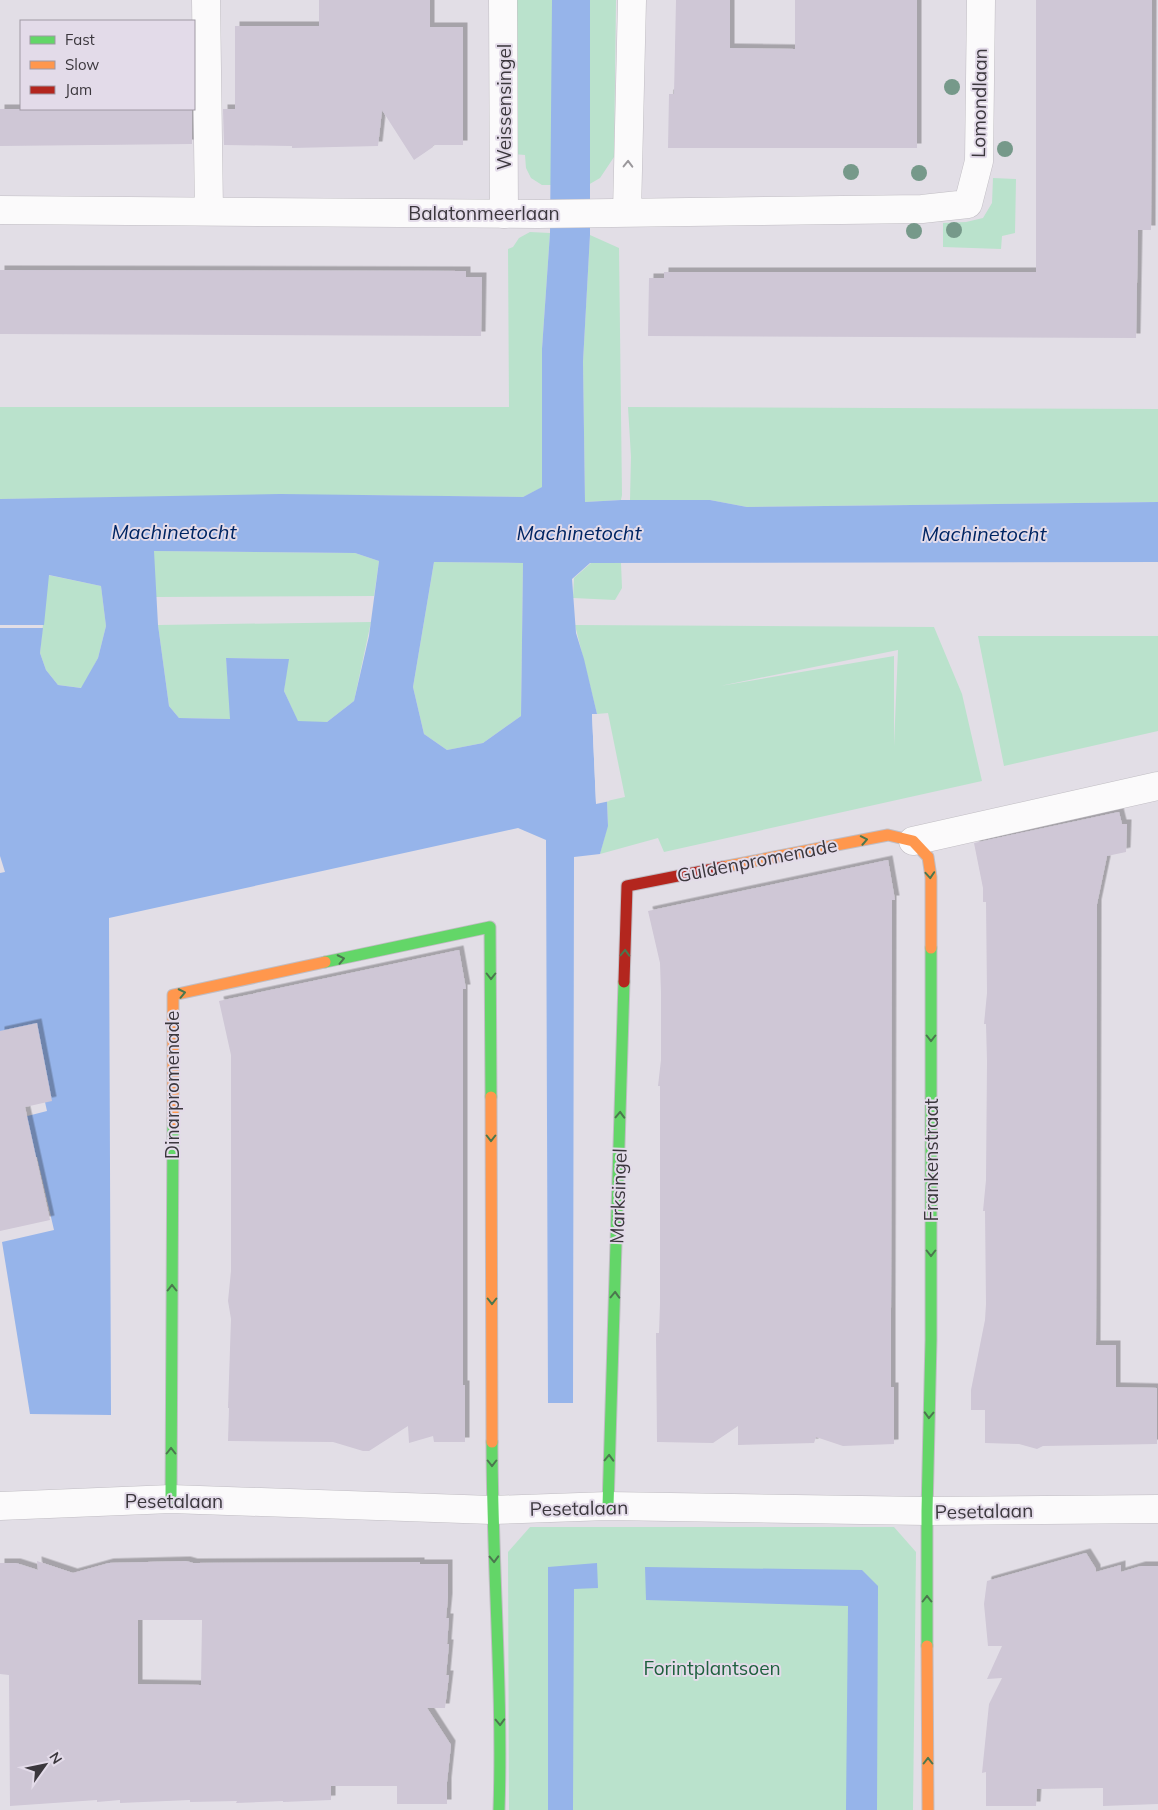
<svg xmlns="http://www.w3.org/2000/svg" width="1158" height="1810" viewBox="0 0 1158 1810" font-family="Mulish,sans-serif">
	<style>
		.green { fill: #bae2cc; fill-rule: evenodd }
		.water { fill: #96b4ea; fill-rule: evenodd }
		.pier { fill: #e2dee6 }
		.building { fill: #cfc7d6; fill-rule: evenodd; filter: url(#shadow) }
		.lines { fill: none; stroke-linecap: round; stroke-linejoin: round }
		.street-casing { stroke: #c0bdc3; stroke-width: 29 }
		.fast-casing { stroke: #c0bdc3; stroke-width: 13 }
		.slow-casing { stroke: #c0bdc3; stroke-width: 13 }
		.jam-casing { stroke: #c0bdc3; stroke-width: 13 }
		.street { stroke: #fbfafb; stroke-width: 28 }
		.fast { stroke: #63d668; stroke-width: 11 }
		.slow { stroke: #ff974d; stroke-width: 11 }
		.jam { stroke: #b3261e; stroke-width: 11 }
		.tree { fill: #76998a }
		.oneway { stroke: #9b989c }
		.oneway2 { stroke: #4b774e }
		.labels { text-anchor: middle; stroke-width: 4; stroke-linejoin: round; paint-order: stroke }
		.street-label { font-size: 19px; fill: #3b373d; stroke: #e3dbe9 }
		.park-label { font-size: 19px; fill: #1e613e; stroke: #e3dbe9 }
		.water-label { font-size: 20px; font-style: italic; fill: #002563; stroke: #e3dbe9 }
	</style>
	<defs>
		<filter id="shadow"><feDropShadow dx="4.5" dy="-4.5" stdDeviation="0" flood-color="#0004"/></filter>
	</defs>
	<rect width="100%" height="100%" fill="#e2dee6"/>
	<g class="green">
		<polygon points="516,0 616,0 614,157 600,178 588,185 542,185 531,178 526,168 525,155 513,154"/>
		<polygon points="993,178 1016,179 1015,233 1002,236 1001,249 943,247 943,223 966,222 983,218 992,203"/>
		<polygon points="530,232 550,233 542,349 543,487 523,497 343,495 0,499 0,407 509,407 508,249 513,247 519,238"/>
		<polygon points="590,235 619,248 622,495 621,500 585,502 583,362"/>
		<polygon points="628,407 1158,409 1158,502 747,507 710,500 630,500 631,457"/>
		<polygon points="153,551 355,553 379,561 374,596 156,597"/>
		<polygon points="434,562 523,563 521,716 483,743 447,750 424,734 413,687"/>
		<polygon points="591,563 621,563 622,588 615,600 573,598 574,578"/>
		<polygon points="48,575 101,586 106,626 98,658 82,688 58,685 46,670 40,653"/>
		<polygon points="371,622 354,701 327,722 298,722 284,691 288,659 226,658 231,719 179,718 169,706 158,625"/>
		<path d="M575 625 934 627 962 694 982 781 664 852 658 838 600 854 608 824 607 801 625 797 608 713 597 714ZM898 650 894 746V656L720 686Z"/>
		<polygon points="978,636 1158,636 1158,731 1004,766"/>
		<polygon points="530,1527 894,1527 916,1552 913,1810 509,1810 508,1552"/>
	</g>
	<g class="water">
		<path d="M552 0H590V235L583 362 585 502 621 500H710L747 507 1158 502V562L590 563 572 579 576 633 584 659 597 714H592L596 803 607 801 608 826 600 854 574 857 573 1403H548L546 840 518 828 109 918 111 1415 30 1414 2 1242 54 1230 37 1157 0 1166V1123L47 1111 31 1039 0 1046V873L5 872 0 856V628H43L40 653 46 670 58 685 81 688 98 658 106 626 101 586 49 575 44 625H0V499L280 494 523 497 542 487V349L550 233ZM154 551 355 553 379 561 369 636 354 701 327 722 298 721 284 691 289 659 226 658 230 719 179 718 169 706 158 625ZM434 562 523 563 521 716 483 743 447 750 424 734 413 687Z"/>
		<polygon points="597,1563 598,1588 574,1589 573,1810 548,1810 548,1567"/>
		<polygon points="645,1567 862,1570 878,1586 877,1810 846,1810 848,1606 646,1600"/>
	</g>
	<polygon class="pier" points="592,714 599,714 598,716 595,717 599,800 607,799 610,801 596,804"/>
	<g class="building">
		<polygon points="319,0 430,0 430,27 463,27 463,145 433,145 433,147 414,160 382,110 378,146 292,148 292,146 224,145 223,109 235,109 235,26 319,26"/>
		<polygon points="676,0 730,0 730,48 795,49 795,0 917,0 917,148 668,148 669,94 674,94"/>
		<polygon points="1036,0 1152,0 1151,230 1138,230 1136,338 648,336 649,278 664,278 664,272 1036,272"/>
		<polygon points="0,109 192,109 192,144 0,146"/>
		<polygon points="0,270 466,271 466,277 482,277 481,336 0,334"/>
		<polygon points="1119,812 1122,824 1127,824 1126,852 1107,856 1097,904 1096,1345 1116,1345 1116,1387 1157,1388 1157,1444 1043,1446 1037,1449 1019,1444 985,1443 985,1410 971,1410 971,1390 985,1320 986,1304 985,1211 983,1211 986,1180 987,1061 986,1024 984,1024 987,993 986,902 983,902 983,888 974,843"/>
		<polygon points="888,860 895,900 892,900 891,1310 891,1387 894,1387 894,1444 843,1446 816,1437 814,1443 738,1445 738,1426 713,1443 657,1442 656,1333 659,1333 660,1303 660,1086 658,1086 661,1060 661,993 660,963 648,911"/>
		<polygon points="459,950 466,989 463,989 463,1385 465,1385 465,1442 434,1442 433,1436 409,1443 408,1426 369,1451 363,1451 333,1442 228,1441 229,1408 228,1408 231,1319 228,1301 231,1271 231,1055 219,1001"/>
		<polygon points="37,1023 52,1101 25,1107 50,1220 0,1231 0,1031"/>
		<polygon points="1086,1553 1096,1569 1096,1572 1121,1565 1121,1572 1141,1566 1158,1566 1158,1804 1103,1806 1103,1788 1037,1789 1036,1806 986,1806 986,1772 982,1773 989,1704 1002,1678 987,1679 1002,1646 988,1646 984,1604 987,1581"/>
		<path d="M37 1561 73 1573 109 1563 186 1561 193 1563 420 1562V1564H448V1598L446 1618H449L447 1644H449L446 1675H449L445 1708H427L451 1745 447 1782V1804H397V1786H331V1800L283 1802V1801L236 1803 237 1801 190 1802V1800L120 1803V1800L97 1802V1800L10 1806 9 1675 0 1674V1563H16L38 1570ZM138 1620H202L201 1685 138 1684Z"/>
	</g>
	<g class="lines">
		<g class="street-casing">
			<g id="street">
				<polyline points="206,0 209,211"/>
				<polyline points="503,0 504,214"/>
				<polyline points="0,210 538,214 922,209 968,204 979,161 981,0"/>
				<polyline points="627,212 632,0"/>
				<polyline points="913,841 1158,786"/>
				<polyline points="0,1506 171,1499 492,1510 608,1506 927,1511 1158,1509"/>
			</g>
		</g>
		<g class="fast-casing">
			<g id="fast">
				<polyline points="325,962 490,927 491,1097"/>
				<path d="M492 1442C492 1565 503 1687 499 1810"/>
				<polyline points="171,1499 173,1120"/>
				<polyline points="608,1506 624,982"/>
				<polyline points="927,1646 927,1511 931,1340 931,948"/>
			</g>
		</g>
		<g class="slow-casing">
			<g id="slow">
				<polyline points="723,867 888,835 913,841 928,857 931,877 931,948"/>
				<polyline points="491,1097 492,1442"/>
				<polyline points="173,1120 173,995 325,962"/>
				<polyline points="927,1646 928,1810"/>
			</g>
		</g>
		<g class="jam-casing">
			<polyline id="jam" points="624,982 627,886 723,867"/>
		</g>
		<use href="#street" class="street"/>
		<use href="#fast" class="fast"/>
		<use href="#slow" class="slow"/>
		<use href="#jam" class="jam"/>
	</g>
	<g class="tree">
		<circle cx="952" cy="87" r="8"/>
		<circle cx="1005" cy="149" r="8"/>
		<circle cx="851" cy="172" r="8"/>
		<circle cx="919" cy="173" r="8"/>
		<circle cx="954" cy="230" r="8"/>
		<circle cx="914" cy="231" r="8"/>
	</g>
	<defs><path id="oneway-chevron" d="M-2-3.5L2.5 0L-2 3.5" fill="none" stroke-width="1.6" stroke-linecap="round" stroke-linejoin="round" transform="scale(1.25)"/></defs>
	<use class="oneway" href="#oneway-chevron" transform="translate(628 164) rotate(-89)"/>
	<g class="oneway2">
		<use href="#oneway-chevron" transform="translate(864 840) rotate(-11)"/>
		<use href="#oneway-chevron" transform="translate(930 875) rotate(86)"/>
		<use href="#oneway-chevron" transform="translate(625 953) rotate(-88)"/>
		<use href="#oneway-chevron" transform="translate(341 959) rotate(-12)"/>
		<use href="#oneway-chevron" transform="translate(491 976) rotate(90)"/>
		<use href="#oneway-chevron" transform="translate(182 993) rotate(-12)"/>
		<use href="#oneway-chevron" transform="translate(931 1038) rotate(90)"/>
		<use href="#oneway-chevron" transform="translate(620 1115) rotate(-88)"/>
		<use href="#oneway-chevron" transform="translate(491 1138) rotate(90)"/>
		<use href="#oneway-chevron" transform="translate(931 1253) rotate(90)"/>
		<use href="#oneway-chevron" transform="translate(172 1288) rotate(-90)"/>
		<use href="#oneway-chevron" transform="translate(615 1295) rotate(-88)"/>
		<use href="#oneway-chevron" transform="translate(492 1301) rotate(90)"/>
		<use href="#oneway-chevron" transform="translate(929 1415) rotate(92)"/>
		<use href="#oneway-chevron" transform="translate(171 1451) rotate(-90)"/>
		<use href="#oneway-chevron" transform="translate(609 1458) rotate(-88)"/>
		<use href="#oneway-chevron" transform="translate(492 1463) rotate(90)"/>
		<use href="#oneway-chevron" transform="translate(494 1559) rotate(88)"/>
		<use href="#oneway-chevron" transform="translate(927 1599) rotate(-90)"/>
		<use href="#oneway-chevron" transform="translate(500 1722) rotate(88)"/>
		<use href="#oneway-chevron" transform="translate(928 1761) rotate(-90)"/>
	</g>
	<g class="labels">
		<g class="street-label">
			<text transform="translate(979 103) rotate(-89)" y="7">Lomondlaan</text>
			<text transform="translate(504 107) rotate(-90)" y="7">Weissensingel</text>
			<text x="484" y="220">Balatonmeerlaan</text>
			<text transform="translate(757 860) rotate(-11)" y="7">Guldenpromenade</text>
			<text transform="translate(172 1085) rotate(-90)" y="7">Dinarpromenade</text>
			<text transform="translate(931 1160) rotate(-90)" y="7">Frankenstraat</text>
			<text transform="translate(618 1196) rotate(-88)" y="7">Marksingel</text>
			<text x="174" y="1508">Pesetalaan</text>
			<text transform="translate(579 1508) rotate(-1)" y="7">Pesetalaan</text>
			<text transform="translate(984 1511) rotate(-1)" y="7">Pesetalaan</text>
		</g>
		<g class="park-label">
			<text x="712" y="1675">Forintplantsoen</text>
		</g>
		<g class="water-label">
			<text x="174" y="539">Machinetocht</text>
			<text x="579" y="540">Machinetocht</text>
			<text x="984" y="541">Machinetocht</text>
		</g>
	</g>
	<rect x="20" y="20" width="175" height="90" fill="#e3dbe9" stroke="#a099a4"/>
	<rect x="30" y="36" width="25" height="8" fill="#63d668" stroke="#a099a4"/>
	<text x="65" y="45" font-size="15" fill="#3b373d">Fast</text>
	<rect x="30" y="61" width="25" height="8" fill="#ff974d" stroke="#a099a4"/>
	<text x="65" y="70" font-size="15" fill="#3b373d">Slow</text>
	<rect x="30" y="86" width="25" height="8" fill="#b3261e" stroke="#a099a4"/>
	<text x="65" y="95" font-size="15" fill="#3b373d">Jam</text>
	<g transform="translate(45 1765) rotate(57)" stroke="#e3dbe9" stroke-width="4" paint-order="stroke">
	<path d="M0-4L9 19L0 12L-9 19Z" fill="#3b373d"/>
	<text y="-8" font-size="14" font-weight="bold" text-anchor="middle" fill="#3b373d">N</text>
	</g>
</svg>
